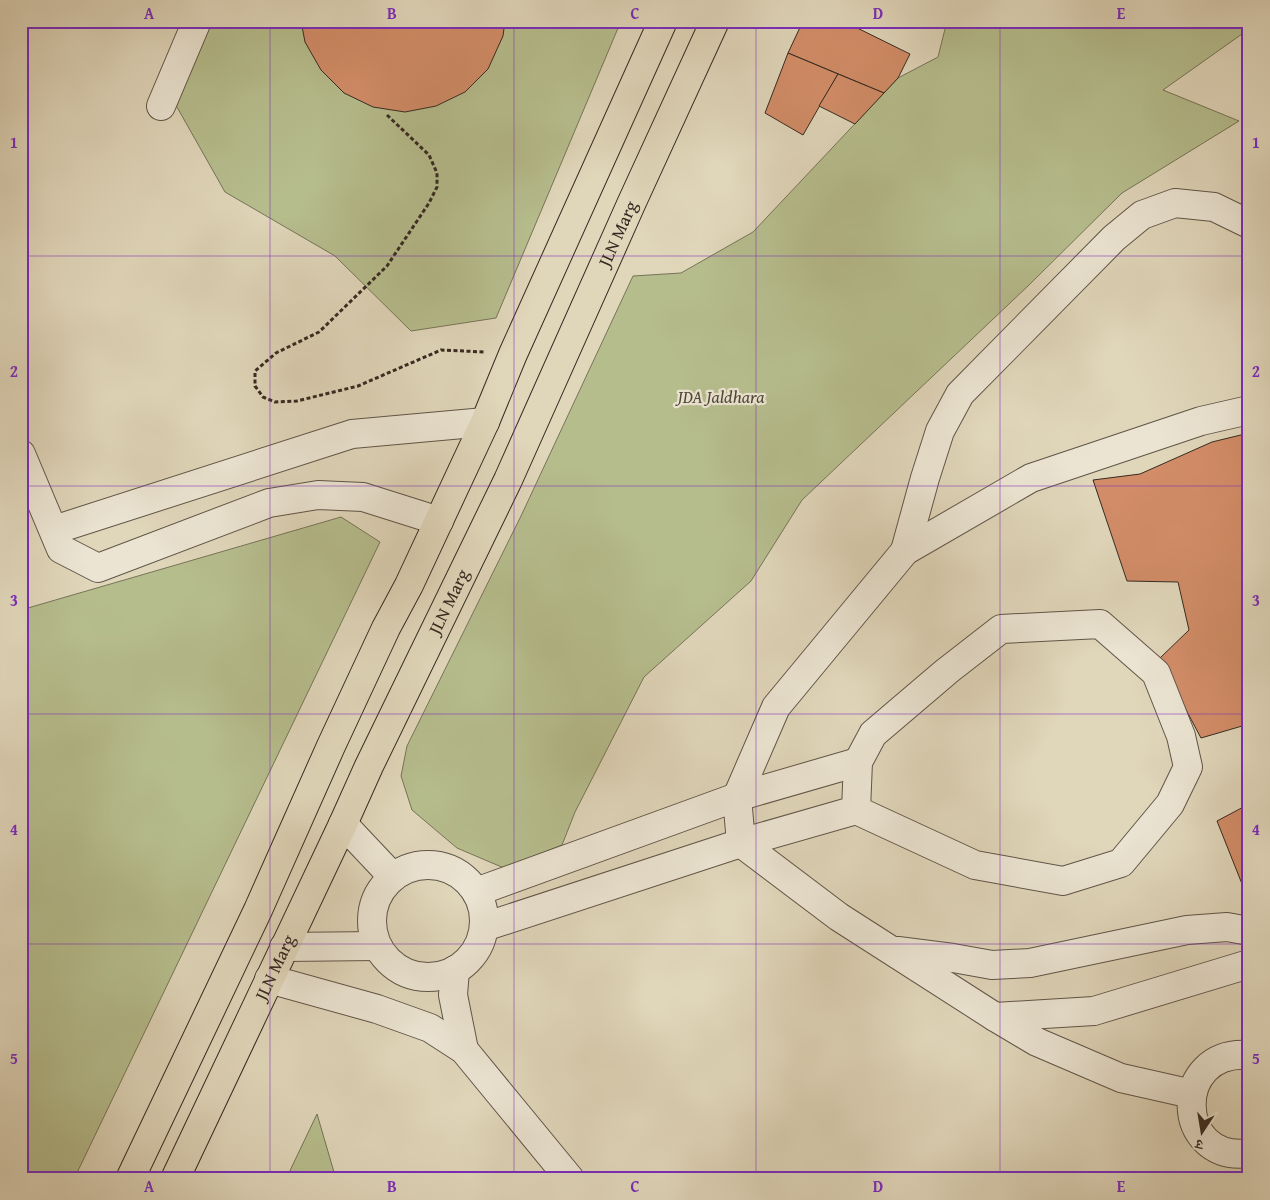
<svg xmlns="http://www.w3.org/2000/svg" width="1270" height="1200" viewBox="0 0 1270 1200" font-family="'Gentium Book Plus','Noto Serif Devanagari',serif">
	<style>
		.green { fill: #b6bd8d; stroke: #767458 }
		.building { fill: #d28d68; stroke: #362a22 }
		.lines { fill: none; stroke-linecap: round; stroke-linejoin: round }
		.minor-casing { stroke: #605548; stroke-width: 30 }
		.major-casing { stroke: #362a22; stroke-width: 30 }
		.path { stroke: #362a22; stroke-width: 3; stroke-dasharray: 4 2.5; stroke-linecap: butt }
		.minor { stroke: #ebe4d2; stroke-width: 28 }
		.major { stroke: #e0d6ba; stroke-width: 28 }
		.grid { fill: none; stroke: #7b2cbf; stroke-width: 1; stroke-opacity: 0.55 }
		.labels { text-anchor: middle; stroke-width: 4.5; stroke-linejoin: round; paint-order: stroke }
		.street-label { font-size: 18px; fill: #362a22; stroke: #ebe4d2 }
		.park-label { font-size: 18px; font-style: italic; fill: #504737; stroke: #ebe4d2 }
		.neatline { fill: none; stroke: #7b2cbf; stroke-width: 2 }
		.grid-label { font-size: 16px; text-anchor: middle; font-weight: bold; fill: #7b2cbf }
	</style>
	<rect width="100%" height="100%" fill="#e0d6ba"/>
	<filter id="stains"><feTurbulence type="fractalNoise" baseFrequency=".004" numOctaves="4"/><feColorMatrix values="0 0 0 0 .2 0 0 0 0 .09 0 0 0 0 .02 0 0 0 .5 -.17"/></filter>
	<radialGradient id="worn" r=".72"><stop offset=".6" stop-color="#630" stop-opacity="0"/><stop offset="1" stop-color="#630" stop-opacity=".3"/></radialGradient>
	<g class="green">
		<polygon points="206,21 621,21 496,318 411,331 335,256 225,192 173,100"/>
		<polygon points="946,21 1249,21 1249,29 1163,90 1239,121 1122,193 1028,286 802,500 751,581 644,677 575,812 562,845 504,868 457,848 412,810 401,776 407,746 521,516 633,276 681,273 753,232 898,78 938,57 946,25"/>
		<polygon points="341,517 380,542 74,1179 21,1179 21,610"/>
		<polygon points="317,1114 336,1179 286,1179"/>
	</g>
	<g class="building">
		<polygon points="301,21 505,21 503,36 488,69 465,92 436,106 405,112 373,107 344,93 321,70 305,42"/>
		<polygon points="803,21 843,21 910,54 898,78 884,93 788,53"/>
		<polygon points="788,53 838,74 803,135 765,113"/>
		<polygon points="838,74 884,93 855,124 819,106"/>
		<polygon points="1249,433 1249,724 1201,738 1159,659 1189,630 1178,582 1127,581 1093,480 1140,474 1212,442"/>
		<polygon points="1249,804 1249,893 1246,894 1217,821"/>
	</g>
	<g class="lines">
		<g class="minor-casing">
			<g id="minor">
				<polyline points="161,106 197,21"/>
				<polyline points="21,454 61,549 98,568 269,503 318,495 363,497 439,521"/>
				<polyline points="54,530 352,434 485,422"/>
				<polyline points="905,551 925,478 940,431 960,394 1114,238 1142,215 1175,203 1214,207 1249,224"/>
				<polyline points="343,824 393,877"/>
				<circle cx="428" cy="921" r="56"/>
				<polyline points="476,892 737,797 858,762"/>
				<polyline points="484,927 741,843 856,810 975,865 1063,881 1121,863 1170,804 1188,767 1181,736 1156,673 1100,624 1001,629 947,671 873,734 858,762 856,810"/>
				<polyline points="284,947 377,946"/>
				<polyline points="898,951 953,958 992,965 1030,963 1187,930 1227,927 1249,931"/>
				<polyline points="455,970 453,995 464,1050"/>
				<polyline points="269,979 377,1009 430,1028 464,1050 570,1179"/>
				<polyline points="995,1017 1094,1011 1249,964"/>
				<path d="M1249 1055C1171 1049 1174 1163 1249 1153"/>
				<polyline points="1192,1094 1121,1078 1037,1042 995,1017 839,917 741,843 737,797 776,707 905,551 1031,478 1201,421 1249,410"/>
			</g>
		</g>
		<g class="major-casing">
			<g id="major">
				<polyline points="130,1179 258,910 331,746 386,628 409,585 485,422 513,354 663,21"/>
				<path id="s1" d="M175 1179 343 824 369 766 508 480 632 202 715 21"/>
			</g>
		</g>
		<polyline class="path" points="387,115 429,155 437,173 437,187 429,203 387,266 319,332 276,353 255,371 255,386 263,397 275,402 297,401 358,386 441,350 485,352"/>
		<use href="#minor" class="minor"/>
		<use href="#major" class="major"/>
	</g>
	<path class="grid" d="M270 21V1179M514 21V1179M756 21V1179M1000 21V1179M21 256H1249M21 486H1249M21 714H1249M21 944H1249"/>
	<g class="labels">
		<g class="street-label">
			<text dy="6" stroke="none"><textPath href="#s1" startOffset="1044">JLN Marg</textPath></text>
			<text dy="6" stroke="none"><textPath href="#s1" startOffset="639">JLN Marg</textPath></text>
			<text dy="6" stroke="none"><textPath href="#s1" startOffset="234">JLN Marg</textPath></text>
		</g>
		<g class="park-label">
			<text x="721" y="403">JDA Jaldhara</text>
		</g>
	</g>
	<rect width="1270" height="1200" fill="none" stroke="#e0d6ba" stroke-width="55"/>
	<g transform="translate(1202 1132) rotate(192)" stroke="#ebe4d2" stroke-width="4" paint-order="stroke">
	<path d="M0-4L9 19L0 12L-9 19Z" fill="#362a22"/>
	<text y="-8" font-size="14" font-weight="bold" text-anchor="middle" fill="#362a22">उ</text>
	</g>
	<rect x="28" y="28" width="1214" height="1144" class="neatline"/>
	<g class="grid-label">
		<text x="149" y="19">A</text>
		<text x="392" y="19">B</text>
		<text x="635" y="19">C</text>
		<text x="878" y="19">D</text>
		<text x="1121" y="19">E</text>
		<text x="14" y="148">1</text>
		<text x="1256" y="148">1</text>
		<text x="14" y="377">2</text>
		<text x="1256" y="377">2</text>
		<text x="14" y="606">3</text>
		<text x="1256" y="606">3</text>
		<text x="14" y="835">4</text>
		<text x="1256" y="835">4</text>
		<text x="14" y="1064">5</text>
		<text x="1256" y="1064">5</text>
		<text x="149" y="1192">A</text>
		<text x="392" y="1192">B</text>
		<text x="635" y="1192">C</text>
		<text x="878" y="1192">D</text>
		<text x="1121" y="1192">E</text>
	</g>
	<rect width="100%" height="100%" filter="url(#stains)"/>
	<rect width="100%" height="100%" fill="url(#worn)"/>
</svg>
